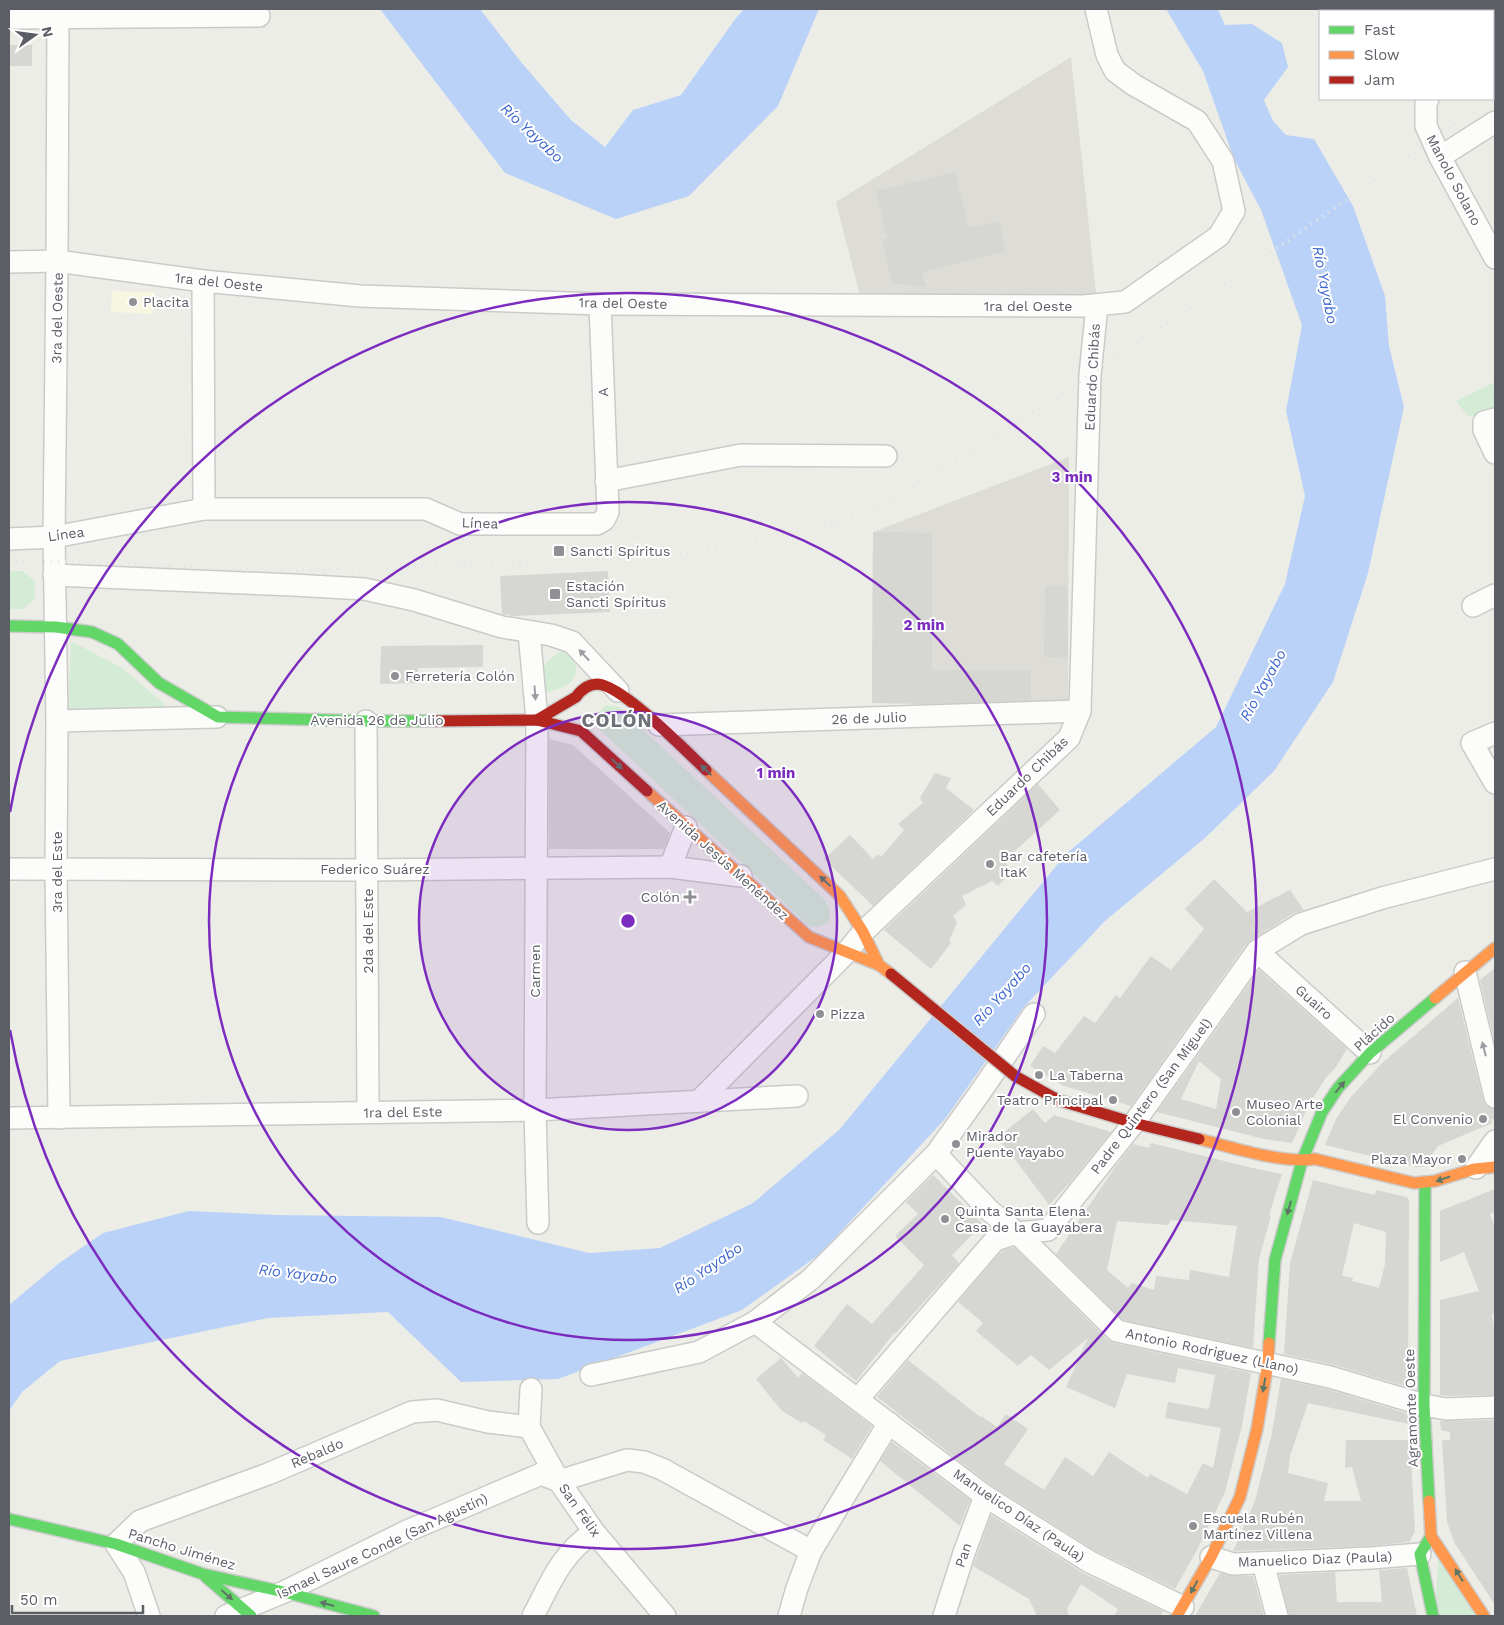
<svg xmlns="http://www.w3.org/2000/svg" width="1504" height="1625" viewBox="0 0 1504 1625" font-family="'Work Sans',sans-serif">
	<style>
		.commercial { fill: #f7f6e0 }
		.industrial { fill: #dddcd7 }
		.green { fill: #d4ebd5 }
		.water { fill: #bbd2f8 }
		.building { fill: #d6d6d2; fill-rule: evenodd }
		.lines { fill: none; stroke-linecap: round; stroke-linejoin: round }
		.street-casing { stroke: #cacbc9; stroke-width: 24 }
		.fast-casing { stroke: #cbcbcb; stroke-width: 14 }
		.slow-casing { stroke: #cbcbcb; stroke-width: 14 }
		.jam-casing { stroke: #cbcbcb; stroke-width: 14 }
		.street { stroke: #fcfcfb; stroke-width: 21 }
		.fast { stroke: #63d668; stroke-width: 11 }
		.slow { stroke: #ff974d; stroke-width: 11 }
		.jam { stroke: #b3261e; stroke-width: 11 }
		.rail { stroke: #e4e4e4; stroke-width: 4; stroke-dasharray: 1 6; stroke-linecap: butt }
		.jam-bridge-casing { stroke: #cbcbcb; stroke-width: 14; stroke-linecap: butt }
		.jam-bridge { stroke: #b3261e; stroke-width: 11 }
		.oneway { fill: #9c9da2 }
		.oneway2 { fill: #5d7666 }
		.ring { fill: none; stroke: #7b2cbf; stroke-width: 2.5 }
		.poi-dot { fill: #8f9093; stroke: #fff; stroke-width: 2 }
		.labels { text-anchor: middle; stroke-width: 4; stroke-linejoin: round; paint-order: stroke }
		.street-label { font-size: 14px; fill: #5c5e66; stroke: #fff }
		.poi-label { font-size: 14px; fill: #5c5e66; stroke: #fff; text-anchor: start }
		.water-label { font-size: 15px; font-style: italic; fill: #3d68cd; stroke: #fff }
		.district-label { font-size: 19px; font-weight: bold; letter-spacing: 1px; fill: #6d7078; stroke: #fff }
		.centre { fill: #7b2cbf; stroke: #fff; stroke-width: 2.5 }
		.ring-label { font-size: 15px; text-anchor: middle; font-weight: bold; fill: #7b2cbf; stroke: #fff; stroke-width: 4; stroke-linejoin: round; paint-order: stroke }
	</style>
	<rect width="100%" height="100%" fill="#edede7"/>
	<polygon class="commercial" points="112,291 155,292 153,314 111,312"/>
	<g class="industrial">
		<polygon points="1071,57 1097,302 860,296 836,202"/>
		<polygon points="1069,457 1068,705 872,703 873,532"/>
	</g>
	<g class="green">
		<polygon points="1495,382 1495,412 1469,417 1456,401"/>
		<polygon points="9,571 22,571 35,581 35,599 23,609 9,609"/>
		<polygon points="71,641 122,668 168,707 68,710"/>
		<path d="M560 652C572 653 581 667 573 679 568 687 556 690 548 692L541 686C539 669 545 661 560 652Z"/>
		<path d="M607 705 619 707 825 900 830 909 829 922 818 927 809 926 599 729C597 718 597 712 607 705Z"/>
		<polygon points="1438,1557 1475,1616 1435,1616"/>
	</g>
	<g class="water">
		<polygon points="380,9 480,9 521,62 571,120 605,147 633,110 681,95 736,18 744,9 819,9 778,106 689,196 616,219 505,173"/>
		<polygon points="1166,9 1218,9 1225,25 1252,24 1282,43 1288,67 1264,100 1273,121 1286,135 1314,139 1353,206 1385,296 1389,346 1404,407 1368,573 1333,682 1274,771 1205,838 1105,921 1024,1007 945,1119 820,1254 742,1310 558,1379 461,1382 388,1312 268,1318 60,1361 22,1392 9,1411 9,1305 58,1264 103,1233 189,1211 275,1215 441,1217 589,1253 660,1248 753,1203 839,1130 1066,854 1216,727 1285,584 1305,496 1286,411 1302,325 1261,210 1234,159 1203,71"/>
	</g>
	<g class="building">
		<rect x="9" y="45" width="23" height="21"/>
		<polygon points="955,172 969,228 999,221 1006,251 922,272 926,287 892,283 882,239 887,238 876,191"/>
		<polygon points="873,532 932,533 932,670 1031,670 1031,700 928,704 872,703"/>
		<polygon points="608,571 610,612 514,616 502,614 500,576"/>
		<polygon points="1045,586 1068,586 1068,658 1044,657"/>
		<polygon points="483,645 483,667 418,668 418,683 380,684 381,646"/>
		<polygon points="549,739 573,745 670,833 664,849 549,849"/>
		<polygon points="935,773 951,778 946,788 974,810 873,906 824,859 850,835 873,859 878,854 881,857 904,830 898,824 923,803 920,798"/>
		<polygon points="1038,784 1060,810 1004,861 1012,871 998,886 992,881 962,896 966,905 953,916 957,923 949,941 951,943 931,969 884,930"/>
		<polygon points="1214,879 1247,912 1290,890 1304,910 1294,913 1247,943 1131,1106 1064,1086 1030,1066 1043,1046 1055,1053 1084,1016 1095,1023 1116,995 1120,998 1151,956 1171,970 1204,929 1185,909"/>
		<polygon points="1495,968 1495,1044 1480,980"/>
		<path d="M1259 970 1347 1049 1336 1067 1325 1079 1309 1104 1292 1143 1264 1139 1157 1112ZM1199 1061 1221 1079 1216 1109 1181 1099Z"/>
		<polygon points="1458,998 1483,1100 1486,1106 1495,1109 1495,1119 1491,1119 1492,1123 1438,1146 1423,1167 1416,1167 1325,1145 1336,1119 1350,1098 1381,1064"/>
		<polygon points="1033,1109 1045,1123 1054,1115 1111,1132 1072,1180 1049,1205 1011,1154 997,1138"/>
		<path d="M1151 1143 1257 1169 1282 1174 1269 1215 1271 1216 1259 1259 1253 1348 1123 1320 1056 1254 1116 1166 1133 1144 1149 1148ZM1171 1220 1237 1226 1229 1277 1190 1270 1189 1280 1156 1276 1154 1290 1132 1283 1128 1288 1107 1270 1117 1221 1168 1225Z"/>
		<polygon points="933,1175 983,1224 952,1255 959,1263 895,1334 894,1333 856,1381 814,1346 847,1304 872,1324 924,1265 895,1236 918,1214 906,1202"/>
		<path d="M1313 1180 1375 1195 1376 1190 1407 1197 1409 1202 1408 1387 1334 1365 1284 1354 1290 1263ZM1354 1223 1386 1232 1385 1264 1379 1288 1352 1281 1353 1278 1342 1276Z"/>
		<polygon points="1495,1189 1495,1212 1490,1214 1495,1227 1495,1313 1492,1314 1495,1338 1495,1395 1447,1396 1440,1395 1440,1300 1479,1291 1464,1252 1440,1262 1440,1211"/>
		<polygon points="1014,1247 1108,1340 1114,1343 1251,1373 1242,1426 1225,1492 1197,1550 1175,1589 1096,1551 992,1486 877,1397 908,1360 980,1417 981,1416 997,1427 1006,1414 1028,1429 1004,1464 1044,1490 1065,1457 1093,1476 1109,1452 1148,1478 1150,1474 1187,1494 1203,1463 1213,1468 1221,1428 1165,1418 1168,1402 1209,1409 1215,1375 1178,1368 1175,1383 1127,1374 1115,1408 1066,1387 1088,1338 1049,1370 1031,1355 1018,1366 976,1331 983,1323 958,1302 997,1256 1004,1250"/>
		<polygon points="781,1358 798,1378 802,1373 872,1426 852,1459 823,1440 826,1435 804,1421 802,1423 782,1411 756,1379"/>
		<polygon points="1281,1379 1327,1389 1409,1414 1409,1424 1308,1403 1290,1456 1288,1473 1328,1483 1324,1501 1361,1501 1352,1467 1345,1468 1346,1440 1410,1440 1415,1532 1409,1542 1370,1546 1233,1551 1255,1501 1272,1433"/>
		<polygon points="1495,1420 1495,1605 1454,1542 1447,1522 1442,1440 1450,1440 1450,1432 1441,1430 1440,1421"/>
		<polygon points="892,1442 970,1500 960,1526 880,1461"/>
		<polygon points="991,1515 1083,1573 1163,1611 1161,1616 1114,1616 1118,1609 1081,1584 1067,1609 1069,1616 1037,1616 1029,1599 973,1566"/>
		<polygon points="1407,1568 1417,1616 1289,1616 1279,1575 1335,1572 1337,1602 1382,1602 1379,1570"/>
		<polygon points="1220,1573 1233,1576 1253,1576 1264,1616 1195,1616"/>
	</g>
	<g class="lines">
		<g class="street-casing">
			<g id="street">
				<polyline points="58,9 57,261 54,537 57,721 56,870 59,1118"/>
				<polyline points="1485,9 1485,11"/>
				<polyline points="9,18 259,16"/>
				<polyline points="1493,71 1495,79"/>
				<polyline points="1428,99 1426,103 1426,126 1440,157 1495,258"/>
				<polyline points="1440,157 1495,122"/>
				<polyline points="9,262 57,261 203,281 360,296 600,304 1083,306 1125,302 1219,236 1234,211 1223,161 1197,121 1134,85 1115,71 1107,55 1096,9"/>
				<polyline points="203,281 204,509"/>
				<polyline points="1495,419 1484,422 1484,430 1495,453"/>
				<polyline points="606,481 741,455 886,456"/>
				<polyline points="9,539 54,537 204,509 426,509 460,524 597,524 604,520 608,512 600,304"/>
				<polyline points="54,575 293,585 364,589 414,600 502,627 551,635 572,642 618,691"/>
				<polyline points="1473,606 1495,595"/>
				<polyline points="529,632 537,720 535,1110 538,1223"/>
				<polyline points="57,721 217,717"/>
				<polyline points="366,721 368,1112"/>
				<polyline points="659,725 1080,711"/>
				<polyline points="1495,733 1472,743 1495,783"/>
				<polyline points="670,867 686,827"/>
				<polyline points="9,869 368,870 670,867 741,876"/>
				<polyline points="1257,951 1370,1053"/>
				<polyline points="1465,972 1495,1097"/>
				<polyline points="699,1101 846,953 863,932 1069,738 1080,711 1090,375 1097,305"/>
				<polyline points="9,1118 535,1110 797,1096"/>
				<polyline points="936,1154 990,1211 1017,1233 1117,1331 1330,1377 1424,1405 1446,1409 1495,1407"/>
				<polyline points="1476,1168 1495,1141"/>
				<polyline points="755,1322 985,1496 1090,1562 1183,1607"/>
				<polyline points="591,1375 699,1352 755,1322 811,1279 936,1154 979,1094 1034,1014"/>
				<polyline points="531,1389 529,1427 559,1481 594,1532 665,1616"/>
				<polyline points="858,1399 995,1240 1017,1233 1048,1230 1134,1123 1257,951 1301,924 1382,898 1495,869"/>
				<polyline points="1211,1557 1233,1564 1371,1558 1420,1554"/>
				<polyline points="1263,1563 1277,1616"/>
				<polyline points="149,1616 134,1572 116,1544 140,1521 268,1474 412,1412 437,1410 488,1422 529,1427"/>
				<polyline points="226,1616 284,1592 405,1532 541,1474 559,1481 627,1460 644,1462 662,1469 811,1551"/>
				<path d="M533 1616C551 1582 561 1554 594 1532"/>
				<polyline points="789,1616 797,1588 811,1551 889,1423"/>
				<polyline points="944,1616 964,1553 985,1496"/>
			</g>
		</g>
		<g class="fast-casing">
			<g id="fast">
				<polyline points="9,626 56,627 92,632 118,644 159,683 218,717 366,721 433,721"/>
				<polyline points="1425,1184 1424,1405 1429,1501"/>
				<polyline points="1269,1343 1275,1260 1302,1161 1322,1112 1338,1088 1370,1053 1435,998"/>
				<polyline points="9,1519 116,1544 203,1574 284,1592 374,1616"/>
				<polyline points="1431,1536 1420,1554 1433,1616"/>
				<polyline points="206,1577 251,1616"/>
			</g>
		</g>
		<g class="slow-casing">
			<g id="slow">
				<polyline points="706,770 840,896 863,932 879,965"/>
				<polyline points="647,791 809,937 879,965 891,974"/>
				<polyline points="1435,998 1495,948"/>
				<path d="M1199 1139C1231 1147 1283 1164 1315 1159L1414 1183 1435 1181 1474 1169 1495 1167"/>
				<polyline points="1429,1501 1431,1536 1484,1616"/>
				<polyline points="1177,1616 1211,1557 1240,1497 1257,1429 1268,1363 1269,1343"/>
			</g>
		</g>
		<g class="jam-casing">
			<g id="jam">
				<path d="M537 720 576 697C581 690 589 684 598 684 623 686 686 751 706 770"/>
				<polyline points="433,721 537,720 581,731 647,791"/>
				<polyline points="1015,1076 1058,1100 1134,1123 1199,1139"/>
			</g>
		</g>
		<use href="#street" class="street"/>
		<use href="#fast" class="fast"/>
		<use href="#slow" class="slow"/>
		<use href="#jam" class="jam"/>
		<path class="rail" d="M9 562 55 561 280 571 561 561 697 552 835 523 874 510C1087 384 1288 241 1490 99"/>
		<g class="jam-bridge-casing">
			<polyline id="jam-bridge" points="891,974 1015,1076"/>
		</g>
		<use href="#jam-bridge" class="jam-bridge"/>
	</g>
	<defs><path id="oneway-solid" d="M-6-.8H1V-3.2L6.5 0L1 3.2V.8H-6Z" transform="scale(1.25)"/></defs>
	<g class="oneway">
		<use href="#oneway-solid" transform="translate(584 655) rotate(-133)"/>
		<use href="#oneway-solid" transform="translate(535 693) rotate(86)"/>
		<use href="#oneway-solid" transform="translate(1484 1049) rotate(-104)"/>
	</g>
	<g class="oneway2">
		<use href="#oneway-solid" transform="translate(617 764) rotate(43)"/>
		<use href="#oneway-solid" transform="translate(706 770) rotate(-137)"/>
		<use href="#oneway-solid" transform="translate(825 881) rotate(-137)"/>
		<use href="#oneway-solid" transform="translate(1340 1087) rotate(-51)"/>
		<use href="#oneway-solid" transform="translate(1443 1179) rotate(161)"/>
		<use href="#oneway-solid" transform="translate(1289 1208) rotate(105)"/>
		<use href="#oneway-solid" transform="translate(1264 1385) rotate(100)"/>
		<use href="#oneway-solid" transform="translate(1459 1575) rotate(-122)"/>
		<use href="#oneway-solid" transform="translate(1194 1587) rotate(119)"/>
		<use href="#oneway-solid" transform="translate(227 1595) rotate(41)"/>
		<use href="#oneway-solid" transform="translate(327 1604) rotate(-165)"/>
	</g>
	<circle cx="628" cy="921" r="209" fill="#7b2cbf" fill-opacity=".12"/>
	<g class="ring">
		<circle cx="628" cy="921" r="209"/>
		<circle cx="628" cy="921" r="419"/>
		<path d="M10 812A628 628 0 1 1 10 1030"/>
	</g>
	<g class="poi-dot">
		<circle cx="133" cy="302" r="5"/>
		<rect x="553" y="545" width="12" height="12" rx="2.5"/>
		<rect x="549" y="588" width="12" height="12" rx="2.5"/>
		<circle cx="395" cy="676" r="5"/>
		<circle cx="990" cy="864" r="5"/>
		<path d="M687.5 889.5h5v5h5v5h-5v5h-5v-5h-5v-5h5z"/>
		<circle cx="820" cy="1014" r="5"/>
		<circle cx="1039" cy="1075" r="5"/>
		<circle cx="1113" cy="1100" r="5"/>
		<circle cx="1236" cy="1112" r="5"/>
		<circle cx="1483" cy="1119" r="5"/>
		<circle cx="956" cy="1144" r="5"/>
		<circle cx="1462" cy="1159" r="5"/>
		<circle cx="945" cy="1219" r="5"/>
		<circle cx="1193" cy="1526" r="5"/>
	</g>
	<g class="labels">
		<g class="street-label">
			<text transform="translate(1454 180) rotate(62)" y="5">Manolo Solano</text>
			<text transform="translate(219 282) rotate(6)" y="5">1ra del Oeste</text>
			<text transform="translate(623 303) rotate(1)" y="5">1ra del Oeste</text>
			<text x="1028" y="311">1ra del Oeste</text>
			<text transform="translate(57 318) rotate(-89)" y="5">3ra del Oeste</text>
			<text transform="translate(1092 377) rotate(-87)" y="5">Eduardo Chibás</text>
			<text transform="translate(603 392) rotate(-92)" y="5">A</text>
			<text transform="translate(480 523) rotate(2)" y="5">Línea</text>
			<text transform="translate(66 534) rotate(-8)" y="5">Línea</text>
			<text transform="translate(869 718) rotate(-2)" y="5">26 de Julio</text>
			<text x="377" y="725">Avenida 26 de Julio</text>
			<text transform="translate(1027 776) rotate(-44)" y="5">Eduardo Chibás</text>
			<text transform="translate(723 860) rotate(42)" y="5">Avenida Jesús Menéndez</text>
			<text x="375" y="874">Federico Suárez</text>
			<text transform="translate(57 872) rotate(-90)" y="5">3ra del Este</text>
			<text transform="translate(368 931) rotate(-90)" y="5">2da del Este</text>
			<text transform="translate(535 971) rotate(-90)" y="5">Carmen</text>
			<text transform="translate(1314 1002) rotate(42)" y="5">Guairo</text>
			<text transform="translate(1374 1032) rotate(-42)" y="5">Plácido</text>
			<text transform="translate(1151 1096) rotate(-53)" y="5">Padre Quintero (San Miguel)</text>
			<text transform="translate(403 1112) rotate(-1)" y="5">1ra del Este</text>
			<text transform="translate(1212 1351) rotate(12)" y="5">Antonio Rodriguez (Llano)</text>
			<text transform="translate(1411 1408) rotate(-92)" y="5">Agramonte Oeste</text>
			<text transform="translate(317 1453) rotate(-23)" y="5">Rebaldo</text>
			<text transform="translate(580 1510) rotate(55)" y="5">San Félix</text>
			<text transform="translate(1019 1515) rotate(34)" y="5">Manuelico Díaz (Paula)</text>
			<text transform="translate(382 1546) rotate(-25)" y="5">Ismael Saure Conde (San Agustín)</text>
			<text transform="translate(182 1549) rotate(17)" y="5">Pancho Jiménez</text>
			<text transform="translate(963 1555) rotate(-71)" y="5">Pan</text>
			<text transform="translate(1315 1559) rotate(-2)" y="5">Manuelico Diaz (Paula)</text>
		</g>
		<g class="poi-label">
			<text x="143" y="307">Placita</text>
			<text x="570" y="556">Sancti Spíritus</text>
			<text x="566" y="591">Estación<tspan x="566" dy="16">Sancti Spíritus</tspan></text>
			<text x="405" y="681">Ferretería Colón</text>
			<text x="1000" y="861">Bar cafetería<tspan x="1000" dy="16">ItaK</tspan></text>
			<text x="680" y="902" text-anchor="end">Colón</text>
			<text x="830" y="1019">Pizza</text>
			<text x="1049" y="1080">La Taberna</text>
			<text x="1103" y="1105" text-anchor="end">Teatro Principal</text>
			<text x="1246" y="1109">Museo Arte<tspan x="1246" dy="16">Colonial</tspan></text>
			<text x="1473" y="1124" text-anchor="end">El Convenio</text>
			<text x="966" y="1141">Mirador<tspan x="966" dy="16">Puente Yayabo</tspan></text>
			<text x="1452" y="1164" text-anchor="end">Plaza Mayor</text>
			<text x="955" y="1216">Quinta Santa Elena.<tspan x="955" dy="16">Casa de la Guayabera</tspan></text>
			<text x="1203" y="1523">Escuela Rubén<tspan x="1203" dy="16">Martínez Villena</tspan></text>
		</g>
		<g class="water-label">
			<text transform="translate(532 133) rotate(43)" y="5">Río Yayabo</text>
			<text transform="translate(1325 285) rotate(79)" y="5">Río Yayabo</text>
			<text transform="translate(1263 685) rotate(-61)" y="5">Río Yayabo</text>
			<text transform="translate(1002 994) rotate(-48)" y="5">Río Yayabo</text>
			<text transform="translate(708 1268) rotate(-34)" y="5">Río Yayabo</text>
			<text transform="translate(298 1274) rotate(7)" y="5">Río Yayabo</text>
		</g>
		<g class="district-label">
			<text x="617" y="727">COLÓN</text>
		</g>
	</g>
	<circle cx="628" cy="921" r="8" class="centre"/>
	<g class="ring-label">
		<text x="1072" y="482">3 min</text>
		<text x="924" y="630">2 min</text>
		<text x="776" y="778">1 min</text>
	</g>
	<rect width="1504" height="1625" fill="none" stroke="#5c5e66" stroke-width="20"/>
	<rect x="1319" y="10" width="175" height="90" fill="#ffffff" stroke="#bebfc2"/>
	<rect x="1329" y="26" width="25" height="8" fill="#63d668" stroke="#bebfc2"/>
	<text x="1364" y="35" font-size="15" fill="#5c5e66">Fast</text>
	<rect x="1329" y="51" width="25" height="8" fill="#ff974d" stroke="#bebfc2"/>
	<text x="1364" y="60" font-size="15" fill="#5c5e66">Slow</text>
	<rect x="1329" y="76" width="25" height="8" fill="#b3261e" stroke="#bebfc2"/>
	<text x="1364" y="85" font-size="15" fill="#5c5e66">Jam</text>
	<g transform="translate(35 35) rotate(76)" stroke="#ffffff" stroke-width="4" paint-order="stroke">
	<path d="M0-4L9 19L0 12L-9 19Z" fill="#5c5e66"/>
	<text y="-8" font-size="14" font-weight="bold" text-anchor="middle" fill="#5c5e66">N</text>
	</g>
	<path d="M12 1605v8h131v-8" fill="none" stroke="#5c5e66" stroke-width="2.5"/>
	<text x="20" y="1605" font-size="15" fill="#5c5e66" stroke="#ffffff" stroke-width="4" paint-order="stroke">50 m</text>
</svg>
